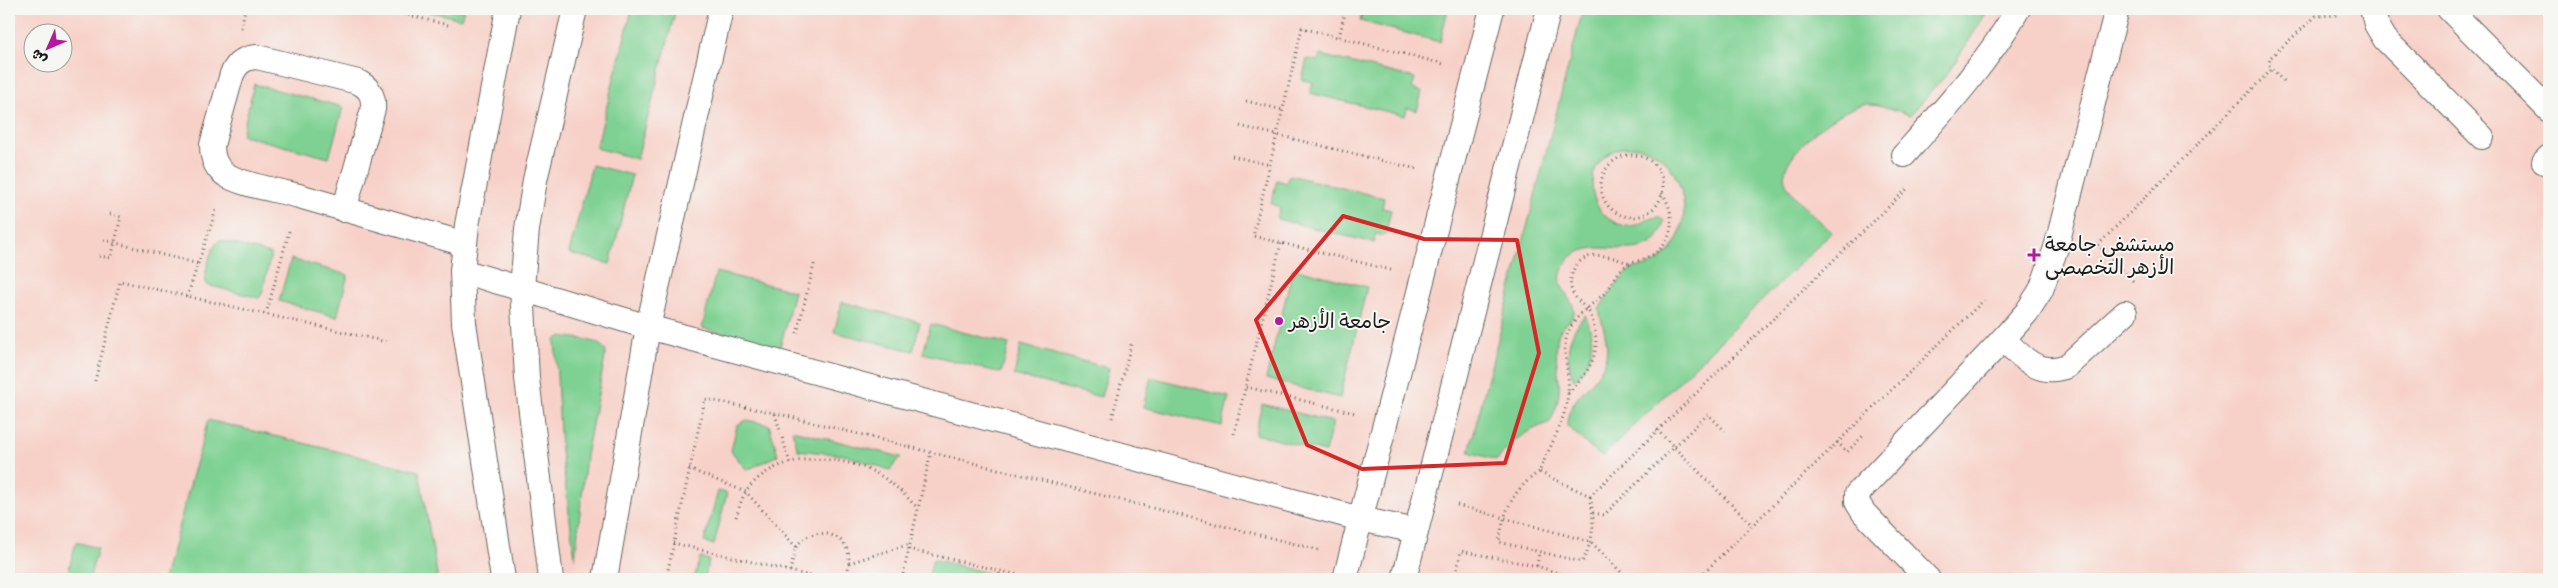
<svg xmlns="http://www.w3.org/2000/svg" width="2558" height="588" viewBox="0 0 2558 588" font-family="Dekko,'Playpen Sans Arabic',sans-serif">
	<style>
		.built { fill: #f7d1c8; fill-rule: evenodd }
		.green { fill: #7ed192; stroke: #4d7657 }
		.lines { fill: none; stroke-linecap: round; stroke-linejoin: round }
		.service-casing { stroke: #68645f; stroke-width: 26 }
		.path { stroke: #68645f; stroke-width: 3; stroke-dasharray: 1 4; stroke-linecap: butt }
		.service { stroke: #fff; stroke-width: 24 }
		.marked { fill: none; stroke: #d62828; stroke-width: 4; stroke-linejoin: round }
		.poi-dot { fill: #b5179e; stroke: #f6f6f2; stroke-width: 2 }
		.labels { text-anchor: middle; stroke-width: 4; stroke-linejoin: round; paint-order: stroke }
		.poi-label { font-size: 20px; fill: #1c1c1c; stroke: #f6f6f2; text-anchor: start }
	</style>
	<rect width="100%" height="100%" fill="#f6f6f2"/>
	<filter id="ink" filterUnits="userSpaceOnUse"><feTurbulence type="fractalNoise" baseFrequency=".02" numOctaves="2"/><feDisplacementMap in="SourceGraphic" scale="10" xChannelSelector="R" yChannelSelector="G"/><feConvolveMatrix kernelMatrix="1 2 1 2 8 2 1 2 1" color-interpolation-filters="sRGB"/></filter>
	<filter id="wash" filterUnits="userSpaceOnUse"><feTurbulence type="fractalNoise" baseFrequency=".0096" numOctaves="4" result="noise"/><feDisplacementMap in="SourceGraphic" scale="20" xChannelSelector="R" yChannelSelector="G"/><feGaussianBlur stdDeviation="1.12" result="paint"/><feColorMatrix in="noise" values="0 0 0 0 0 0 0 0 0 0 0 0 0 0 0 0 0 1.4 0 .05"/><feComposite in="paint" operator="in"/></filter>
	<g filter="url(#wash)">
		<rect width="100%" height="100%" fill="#f5eadc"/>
		<path class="built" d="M9 9H2549V579H9ZM32 32H62V62H32Z"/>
		<g class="green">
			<polygon points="418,9 464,9 461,19"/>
			<polygon points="632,9 676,9 637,159 596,148"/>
			<polygon points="1363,9 1448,9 1440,42 1360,21"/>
			<path d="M1583 9H1989L1948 73 1910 115C1897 111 1880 103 1866 104 1842 106 1777 156 1785 181 1791 197 1819 220 1832 232L1603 456C1592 453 1578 434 1567 426 1566 395 1601 385 1606 356 1609 339 1602 326 1599 309 1601 305 1625 273 1629 271 1634 267 1641 267 1647 266 1666 260 1678 243 1682 225 1686 208 1683 192 1676 177 1648 121 1575 150 1596 203 1601 215 1614 225 1628 226 1639 227 1649 216 1660 217L1664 221C1653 277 1588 224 1564 266 1552 289 1575 298 1574 312 1574 321 1560 326 1558 336 1551 369 1569 385 1550 422 1523 433 1516 437 1497 460L1469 452Z"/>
			<polygon points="1320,55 1415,78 1412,89 1422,92 1417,111 1407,108 1405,116 1310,93 1313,82 1302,80 1307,59 1318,61"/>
			<polygon points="254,84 343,107 329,158 242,135"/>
			<polygon points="592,165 632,175 610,264 569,253"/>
			<polygon points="1289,175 1384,198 1382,208 1391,210 1385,236 1375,234 1374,243 1277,219 1280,207 1271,204 1277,180 1287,183"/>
			<path d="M220 240 271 254 262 294 259 298 207 285C202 277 211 245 220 240Z"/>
			<polygon points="291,259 348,275 337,317 279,301"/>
			<polygon points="1293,268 1367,287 1340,398 1266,379"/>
			<polygon points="716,272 794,291 780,348 702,328"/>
			<polygon points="842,302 920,322 913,351 834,332"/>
			<path d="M1585 315C1596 339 1593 361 1574 380 1564 356 1567 335 1585 315Z"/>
			<polygon points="931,324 1009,344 1001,373 923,353"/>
			<path d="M562 336C575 339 600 338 606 352L586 456 575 559 561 451 555 340Z"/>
			<polygon points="1021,345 1109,368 1101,397 1014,375"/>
			<polygon points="1151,377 1229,397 1222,426 1143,407"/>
			<polygon points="1262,404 1333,422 1325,452 1255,434"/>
			<polygon points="208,420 419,471 438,579 164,579"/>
			<polygon points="747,420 769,425 778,455 747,470 731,451 737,425"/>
			<polygon points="792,430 901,457 890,470 845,455 798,450"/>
			<polygon points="718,491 727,493 714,545 704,542"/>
			<polygon points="76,542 98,548 90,576 100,579 66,579"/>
			<polygon points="700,557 709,560 704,579 694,579"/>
			<polygon points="933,559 995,575 994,579 928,579"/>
		</g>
	</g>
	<g filter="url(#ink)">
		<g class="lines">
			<g class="service-casing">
				<g id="service">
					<polyline points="2372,9 2376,24 2385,39 2482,137"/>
					<polyline points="2449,9 2549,110"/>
					<path d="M1904 155C1945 109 1987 63 2018 9"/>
					<polyline points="2544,162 2549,157"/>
					<path d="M344 210 373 109C374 96 370 88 358 82L257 57C244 58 238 62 232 74L212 145C212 157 215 168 226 175 245 186 278 190 299 196 355 212 410 228 465 244"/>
					<polyline points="462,271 648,327 1360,519 1416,531"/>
					<path d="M2003 339C2023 358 2038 377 2067 366L2125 313"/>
					<polyline points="503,579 464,323 462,271 467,225 508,9"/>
					<polyline points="551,579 527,378 522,288 527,229 535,180 575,9"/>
					<polyline points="605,579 648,327 721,9"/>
					<polyline points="1345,579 1492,9"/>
					<polyline points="1404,579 1549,9"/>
					<polyline points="1928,579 1864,513 1857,502 1857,494 2003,339 2027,312 2041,290 2056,248 2117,9"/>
				</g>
			</g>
			<g class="path">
				<polyline points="384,9 448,25"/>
				<polyline points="241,28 245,9"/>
				<polyline points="1339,37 1346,9"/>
				<polyline points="2283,81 2269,65 2270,58 2316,16 2339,15"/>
				<polyline points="1246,101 1283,110"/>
				<polyline points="1240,126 1417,169"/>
				<circle cx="1632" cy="186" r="31"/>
				<polyline points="1232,156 1270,165"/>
				<path d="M1662 193C1677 215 1675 245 1648 257 1640 261 1631 262 1624 267 1617 272 1615 279 1611 285 1602 299 1588 305 1578 317 1554 345 1571 363 1568 393 1566 420 1549 448 1539 472L1590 496 1908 188"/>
				<polyline points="104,240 199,264"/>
				<polyline points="99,256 111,258 121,217 110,214"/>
				<polyline points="1391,270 1253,236 1302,28 1444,64"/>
				<polyline points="2133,281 2098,245 2272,69"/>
				<polyline points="187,297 217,207"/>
				<polyline points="266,314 290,228"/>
				<polyline points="797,333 815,261"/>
				<polyline points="95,381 120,281 387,342"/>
				<polyline points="1246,387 1355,413"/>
				<path d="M1568 393C1588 374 1601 355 1594 327 1593 321 1591 314 1587 309 1580 302 1574 298 1571 288 1570 282 1571 275 1574 269 1585 248 1611 256 1628 263"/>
				<polyline points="775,414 790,463"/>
				<polyline points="1112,418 1132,341"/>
				<polyline points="1657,430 1752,525"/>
				<polyline points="1234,434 1281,243"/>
				<polyline points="1837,442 1847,452 1865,434"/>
				<polyline points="689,469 746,492 797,548"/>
				<path d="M1539 472C1512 490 1504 511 1499 542L1582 562C1594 540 1595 521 1590 496"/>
				<polyline points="1457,505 1591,542 1628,579"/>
				<polyline points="1593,513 1604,515 1708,414 1725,431"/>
				<path d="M736 517C739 509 741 499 746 492 772 453 831 453 870 470 889 479 904 493 918 509"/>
				<polyline points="673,543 823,579"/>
				<polyline points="908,549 1035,579"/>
				<polyline points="849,563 910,544"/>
				<polyline points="1537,566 1539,552"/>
				<path d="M790 571C792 564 793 555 796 548 807 527 841 529 848 552 851 561 847 571 846 579"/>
				<polyline points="666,579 705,399 775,413 1319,550"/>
				<polyline points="902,579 931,452"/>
				<polyline points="998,579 1000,571"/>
				<polyline points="1455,579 1461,551 1537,566 1576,579"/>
				<polyline points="1697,579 1984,300"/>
			</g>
			<use href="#service" class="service"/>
		</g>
	</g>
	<path class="marked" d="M1343 216 1424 239 1517 240 1539 353 1505 463 1362 469 1307 445 1256 320Z"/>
	<g class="poi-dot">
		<path d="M2031.5 247.5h5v5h5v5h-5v5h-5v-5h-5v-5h5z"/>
		<circle cx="1279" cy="321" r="5"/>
	</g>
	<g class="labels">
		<g class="poi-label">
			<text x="2045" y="251">مستشفى جامعة<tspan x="2045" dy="23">الأزهر التخصصى</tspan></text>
			<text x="1289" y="328">جامعة الأزهر</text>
		</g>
	</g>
	<rect width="2558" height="588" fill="none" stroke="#f6f6f2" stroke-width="30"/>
	<g transform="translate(48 48) rotate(225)"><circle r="24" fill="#f6f6f2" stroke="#9f9f9c"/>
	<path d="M0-4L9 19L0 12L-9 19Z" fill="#b5179e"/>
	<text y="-8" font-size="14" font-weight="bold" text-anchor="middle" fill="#1c1c1c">ش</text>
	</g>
</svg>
